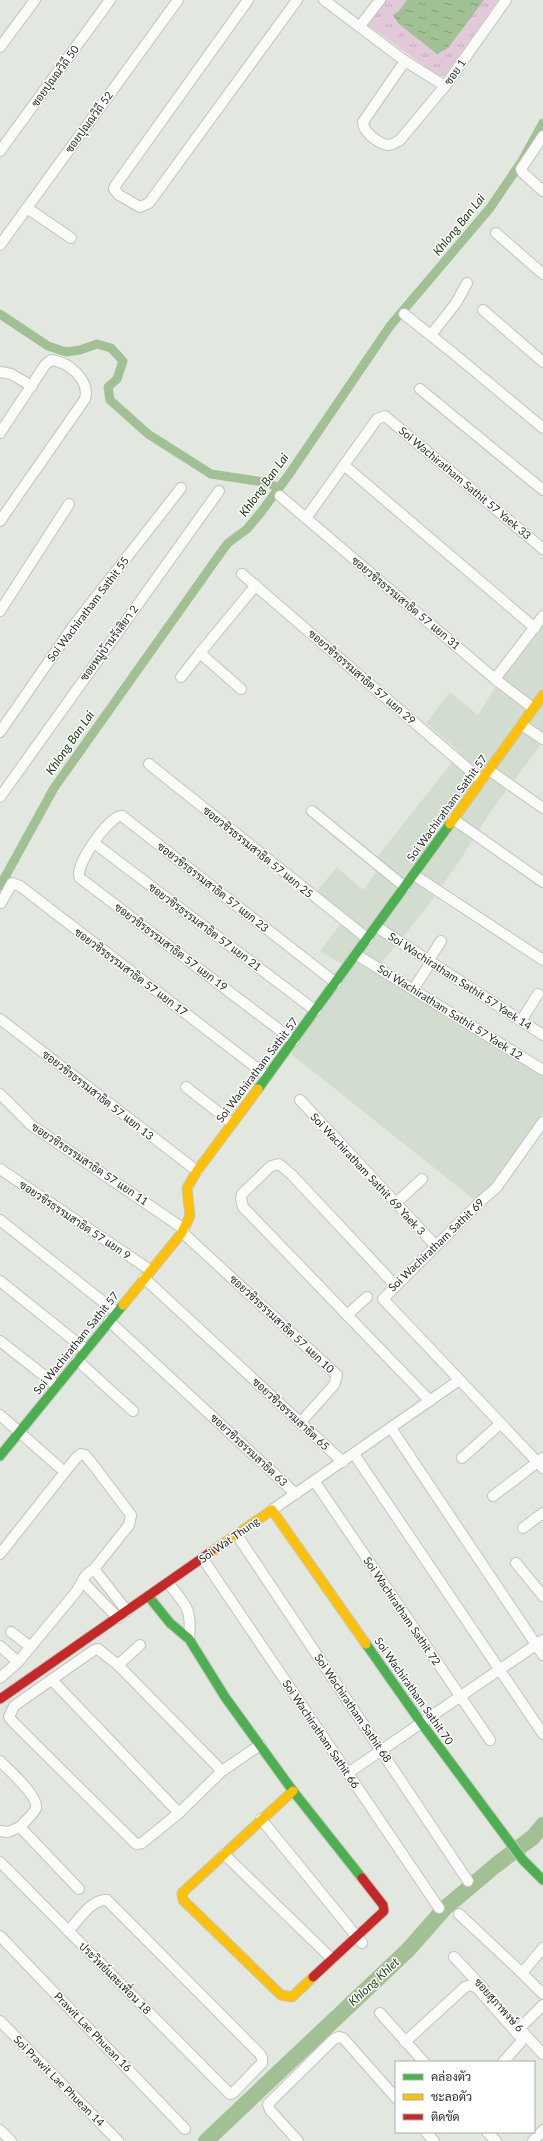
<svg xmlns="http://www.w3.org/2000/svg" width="543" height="2141" viewBox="0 0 543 2141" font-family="Lato,Sarabun,sans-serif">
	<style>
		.built { fill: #d3ddcf }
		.park { fill: url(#park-tufts) }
		.water { fill: url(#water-ripples) }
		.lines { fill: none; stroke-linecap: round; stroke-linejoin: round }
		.canal { stroke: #a1c094; stroke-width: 9 }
		.river { stroke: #a1c094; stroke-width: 16 }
		.street-casing { stroke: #c0c4be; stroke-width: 12 }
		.fast-casing { stroke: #c0c4be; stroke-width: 11 }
		.slow-casing { stroke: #c0c4be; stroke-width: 11 }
		.jam-casing { stroke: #c0c4be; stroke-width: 11 }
		.street { stroke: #fbfcfa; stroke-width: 10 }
		.fast { stroke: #4caf50; stroke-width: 9 }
		.slow { stroke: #ffc107; stroke-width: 9 }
		.jam { stroke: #c62828; stroke-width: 9 }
		.labels { text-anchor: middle; stroke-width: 3; stroke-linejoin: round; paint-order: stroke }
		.street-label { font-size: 11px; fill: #292d28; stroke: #fff }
		.water-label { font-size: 12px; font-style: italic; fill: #19350a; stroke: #fff }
	</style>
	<defs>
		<pattern id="park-tufts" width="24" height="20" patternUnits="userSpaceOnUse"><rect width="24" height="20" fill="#e1c9d9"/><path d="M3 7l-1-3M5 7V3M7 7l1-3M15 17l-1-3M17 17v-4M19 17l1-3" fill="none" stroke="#c1adba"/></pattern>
		<pattern id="water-ripples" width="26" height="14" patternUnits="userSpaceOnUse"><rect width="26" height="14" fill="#a1c094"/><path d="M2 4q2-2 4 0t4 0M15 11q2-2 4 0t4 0" fill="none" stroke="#839c79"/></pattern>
	</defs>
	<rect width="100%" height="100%" fill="#e2e8e0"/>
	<polygon class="built" points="543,623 543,742 491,811 459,862 420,916 374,972 543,1074 543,1112 491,1188 477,1202 291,1054 343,965 320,951 346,917 316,892 337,867 363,890 384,862 377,857 460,752 426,723 450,692 478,715 502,676"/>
	<polygon class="park" points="386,0 498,0 445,76 438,76 368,25"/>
	<polygon class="water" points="407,0 484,0 448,48 437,54 399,24 393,15 399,11"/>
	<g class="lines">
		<g class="canal">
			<polyline points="0,314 48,346 66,352 80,350 97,344 111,348 123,361 117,379 108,387 110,400 148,434 211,474 270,483 278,489"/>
			<polyline points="0,886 54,788 217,558 228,543 247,529 262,511 290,473 390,326 490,208 522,161 543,123"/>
		</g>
		<polyline class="river" points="206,2141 408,1950 445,1908 496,1865 533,1837 543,1825"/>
		<g class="street-casing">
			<g id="street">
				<polyline points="248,0 115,186 114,189 119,195 140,207 149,203 297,0"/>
				<polyline points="324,0 405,61 445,86"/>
				<polyline points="360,26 380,0"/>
				<polyline points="0,47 35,0"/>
				<path d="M405 61 363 122C363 132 379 144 388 145 393 145 396 142 400 140L445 86 506 0"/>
				<polyline points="543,136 521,169 523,173 543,191"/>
				<polyline points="0,151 110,0"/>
				<polyline points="27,208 71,238"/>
				<polyline points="496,233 543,274"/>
				<polyline points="0,245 178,0"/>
				<polyline points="483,310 543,362"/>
				<polyline points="404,314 453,353 543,428"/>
				<polyline points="431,335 456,303 467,283"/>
				<polyline points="0,372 11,374 32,386"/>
				<polyline points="420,389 543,490"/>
				<path d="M0 433 45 365 51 360C69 362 90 380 85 399L0 521"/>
				<polyline points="344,465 535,628"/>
				<polyline points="280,496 495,679 533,708"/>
				<polyline points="306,518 377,419 385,416 543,549"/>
				<polyline points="242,574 481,780"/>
				<polyline points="0,611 69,504"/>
				<polyline points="181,677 200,653"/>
				<polyline points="495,679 543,616"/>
				<polyline points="241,689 200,653 256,585"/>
				<polyline points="522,725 543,739"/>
				<polyline points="0,732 74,625 181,488"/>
				<polyline points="149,764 368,939"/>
				<polyline points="489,770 543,808"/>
				<polyline points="0,797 219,491"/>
				<polyline points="312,811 405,887"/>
				<polyline points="453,819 543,882"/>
				<polyline points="94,843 316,1011"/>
				<polyline points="414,875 543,960"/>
				<polyline points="1,903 12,883 20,886 267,1076"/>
				<polyline points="377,927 543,1035"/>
				<polyline points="357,955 543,1070"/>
				<polyline points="429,960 441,941"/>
				<polyline points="416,985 431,962"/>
				<polyline points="0,1019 197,1171"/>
				<polyline points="521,1021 538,994"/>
				<path d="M294 1041 80 878C73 867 110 814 122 816L336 983"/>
				<polyline points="186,1087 232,1123"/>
				<polyline points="0,1094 31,1125 184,1229"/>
				<polyline points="300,1100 436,1246"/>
				<polyline points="543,1122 496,1188 482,1200 383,1299 543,1468"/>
				<polyline points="0,1169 150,1270"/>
				<polyline points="396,1203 422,1179"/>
				<polyline points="0,1220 116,1312"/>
				<polyline points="182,1232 337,1375 334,1385 300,1423"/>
				<polyline points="144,1278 343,1462"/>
				<polyline points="0,1281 86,1350"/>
				<polyline points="395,1285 291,1174 279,1164 271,1166 242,1194 241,1199 243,1207 430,1401"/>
				<polyline points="347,1315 367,1297"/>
				<polyline points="109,1321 296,1494"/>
				<polyline points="0,1341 57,1386"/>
				<polyline points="77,1360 133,1411"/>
				<polyline points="0,1415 59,1467"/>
				<polyline points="391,1428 543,1655"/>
				<polyline points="354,1454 543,1734"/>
				<polyline points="462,1458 500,1424"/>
				<polyline points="315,1482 490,1740"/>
				<polyline points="493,1496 543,1458"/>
				<polyline points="272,1510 458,1381"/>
				<polyline points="523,1528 543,1513"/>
				<polyline points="237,1535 468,1881"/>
				<polyline points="0,1554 76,1458 81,1454 85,1455 91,1462 131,1515 129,1525 94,1569 86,1575 76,1592 18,1662 0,1678"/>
				<polyline points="203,1559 439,1908"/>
				<polyline points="516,1563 543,1596"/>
				<polyline points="94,1569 127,1611"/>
				<polyline points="82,1581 118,1618"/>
				<path d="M168 1583C187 1606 192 1609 189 1639"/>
				<polyline points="11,1632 31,1647"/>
				<polyline points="0,1646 18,1662"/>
				<polyline points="118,1665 140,1645"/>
				<polyline points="52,1680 179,1813"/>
				<path d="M0 1761C8 1769 39 1797 36 1808 34 1814 24 1822 20 1827"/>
				<polyline points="222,1771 118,1665 98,1649 94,1650 14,1706 9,1717 13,1722 136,1844 142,1843 179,1813 222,1771 260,1745"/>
				<polyline points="348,1773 543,1640"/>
				<polyline points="261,1819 362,1943"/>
				<polyline points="0,1831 8,1832 20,1827 79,1889"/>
				<polyline points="224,1854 332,1959"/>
				<path d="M0 1862 230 2094 233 2093 262 2063V2058L260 2054 107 1900C92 1898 78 1921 68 1931"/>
				<polyline points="459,1914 522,1973"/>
				<polyline points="0,1936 185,2129"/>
				<polyline points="543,1948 522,1973 543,1994"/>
				<polyline points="454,1957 484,1989"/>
				<polyline points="380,2013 424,2062"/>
				<polyline points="0,2021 118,2141"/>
				<polyline points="520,2028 543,2005"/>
				<polyline points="520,2029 543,2054"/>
				<polyline points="405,2042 465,1987 471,1985 477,1988 522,2039 520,2043 503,2062"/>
				<polyline points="0,2130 11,2141"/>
				<polyline points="426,2132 434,2141"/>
				<polyline points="487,2132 496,2141"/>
				<polyline points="298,2141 270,2110 268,2104 334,2039 339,2037 343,2038 396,2098"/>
				<polyline points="533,2141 543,2130"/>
			</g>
		</g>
		<g class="fast-casing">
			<g id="fast">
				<polyline points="258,1089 450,824"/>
				<polyline points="0,1456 123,1305"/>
				<polyline points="149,1597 170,1623 189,1639 225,1697 293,1791 362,1878"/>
				<polyline points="366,1644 422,1724 523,1860 543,1880"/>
			</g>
		</g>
		<g class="slow-casing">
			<g id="slow">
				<polyline points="450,824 543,695"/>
				<polyline points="123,1305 181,1234 190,1216 187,1188 197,1171 258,1089"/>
				<polyline points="211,1552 272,1510 366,1644"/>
				<polyline points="293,1791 182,1893 183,1900 281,1995 292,1997 313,1977"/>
			</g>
		</g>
		<g class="jam-casing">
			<g id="jam">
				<polyline points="0,1699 211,1552"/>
				<polyline points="313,1977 384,1911 383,1905 362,1878"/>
			</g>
		</g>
		<use href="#street" class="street"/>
		<use href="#fast" class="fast"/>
		<use href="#slow" class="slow"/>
		<use href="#jam" class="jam"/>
	</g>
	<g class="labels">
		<g class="street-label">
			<text transform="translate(455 72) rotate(-55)" y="4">ซอย 1</text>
			<text transform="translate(55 76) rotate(-54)" y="4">ซอยปุณณวิถี 50</text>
			<text transform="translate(89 122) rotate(-54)" y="4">ซอยปุณณวิถี 52</text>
			<text transform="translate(465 483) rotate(40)" y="4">Soi Wachiratham Sathit 57 Yaek 33</text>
			<text transform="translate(406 603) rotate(40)" y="4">ซอยวชิรธรรมสาธิต 57 แยก 31</text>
			<text transform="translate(88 609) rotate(-53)" y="4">Soi Wachiratham Sathit 55</text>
			<text transform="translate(109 643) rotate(-54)" y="4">ซอยหมู่บ้านรังสิยา 2</text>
			<text transform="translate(362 677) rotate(41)" y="4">ซอยวชิรธรรมสาธิต 57 แยก 29</text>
			<text transform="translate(447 808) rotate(-54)" y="4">Soi Wachiratham Sathit 57</text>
			<text transform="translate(258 852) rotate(39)" y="4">ซอยวชิรธรรมสาธิต 57 แยก 25</text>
			<text transform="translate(213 887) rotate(38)" y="4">ซอยวชิรธรรมสาธิต 57 แยก 23</text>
			<text transform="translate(205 927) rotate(37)" y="4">ซอยวชิรธรรมสาธิต 57 แยก 21</text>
			<text transform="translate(171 947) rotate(37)" y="4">ซอยวชิรธรรมสาธิต 57 แยก 19</text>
			<text transform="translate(131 972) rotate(37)" y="4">ซอยวชิรธรรมสาธิต 57 แยก 17</text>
			<text transform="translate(460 981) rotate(33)" y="4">Soi Wachiratham Sathit 57 Yaek 14</text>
			<text transform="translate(450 1012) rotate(32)" y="4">Soi Wachiratham Sathit 57 Yaek 12</text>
			<text transform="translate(257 1070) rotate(-53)" y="4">Soi Wachiratham Sathit 57</text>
			<text transform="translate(98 1095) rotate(38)" y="4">ซอยวชิรธรรมสาธิต 57 แยก 13</text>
			<text transform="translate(90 1164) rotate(34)" y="4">ซอยวชิรธรรมสาธิต 57 แยก 11</text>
			<text transform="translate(368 1174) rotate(47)" y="4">Soi Wachiratham Sathit 69 Yaek 3</text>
			<text transform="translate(75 1220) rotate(34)" y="4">ซอยวชิรธรรมสาธิต 57 แยก 9</text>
			<text transform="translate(436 1245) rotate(-44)" y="4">Soi Wachiratham Sathit 69</text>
			<text transform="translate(282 1324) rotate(43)" y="4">ซอยวชิรธรรมสาธิต 57 แยก 10</text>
			<text transform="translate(76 1343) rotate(-51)" y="4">Soi Wachiratham Sathit 57</text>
			<text transform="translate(291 1414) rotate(43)" y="4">ซอยวชิรธรรมสาธิต 65</text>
			<text transform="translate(249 1450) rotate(43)" y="4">ซอยวชิรธรรมสาธิต 63</text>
			<text transform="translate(229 1540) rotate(-35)" y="4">Soi Wat Thung</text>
			<text transform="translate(402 1611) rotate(56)" y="4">Soi Wachiratham Sathit 72</text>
			<text transform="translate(414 1691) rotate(55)" y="4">Soi Wachiratham Sathit 70</text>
			<text transform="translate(353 1708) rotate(56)" y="4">Soi Wachiratham Sathit 68</text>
			<text transform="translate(321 1734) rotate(56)" y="4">Soi Wachiratham Sathit 66</text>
			<text transform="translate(115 1978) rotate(45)" y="4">ประวิทย์และเพื่อน 18</text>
			<text transform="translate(499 2005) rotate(48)" y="4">ซอยสุภาพงษ์ 6</text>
			<text transform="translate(93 2032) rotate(46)" y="4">Prawit Lae Phuean 16</text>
			<text transform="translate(59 2081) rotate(45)" y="4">Soi Prawit Lae Phuean 14</text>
		</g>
		<g class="water-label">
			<text transform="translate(459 225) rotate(-51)" y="4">Khlong Ban Lai</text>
			<text transform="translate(264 485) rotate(-54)" y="4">Khlong Ban Lai</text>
			<text transform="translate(70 743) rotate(-55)" y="4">Khlong Ban Lai</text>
			<text transform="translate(374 1982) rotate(-43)" y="4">Khlong Khlet</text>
		</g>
	</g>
	<rect x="395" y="2061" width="140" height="72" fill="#ffffff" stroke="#a9aba9"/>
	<rect x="403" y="2074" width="20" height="6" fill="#4caf50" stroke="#a9aba9"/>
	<text x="431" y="2081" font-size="12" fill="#292d28">คล่องตัว</text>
	<rect x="403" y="2094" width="20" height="6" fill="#ffc107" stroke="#a9aba9"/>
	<text x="431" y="2101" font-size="12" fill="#292d28">ชะลอตัว</text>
	<rect x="403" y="2114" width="20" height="6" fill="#c62828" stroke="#a9aba9"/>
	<text x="431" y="2121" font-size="12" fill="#292d28">ติดขัด</text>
</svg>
